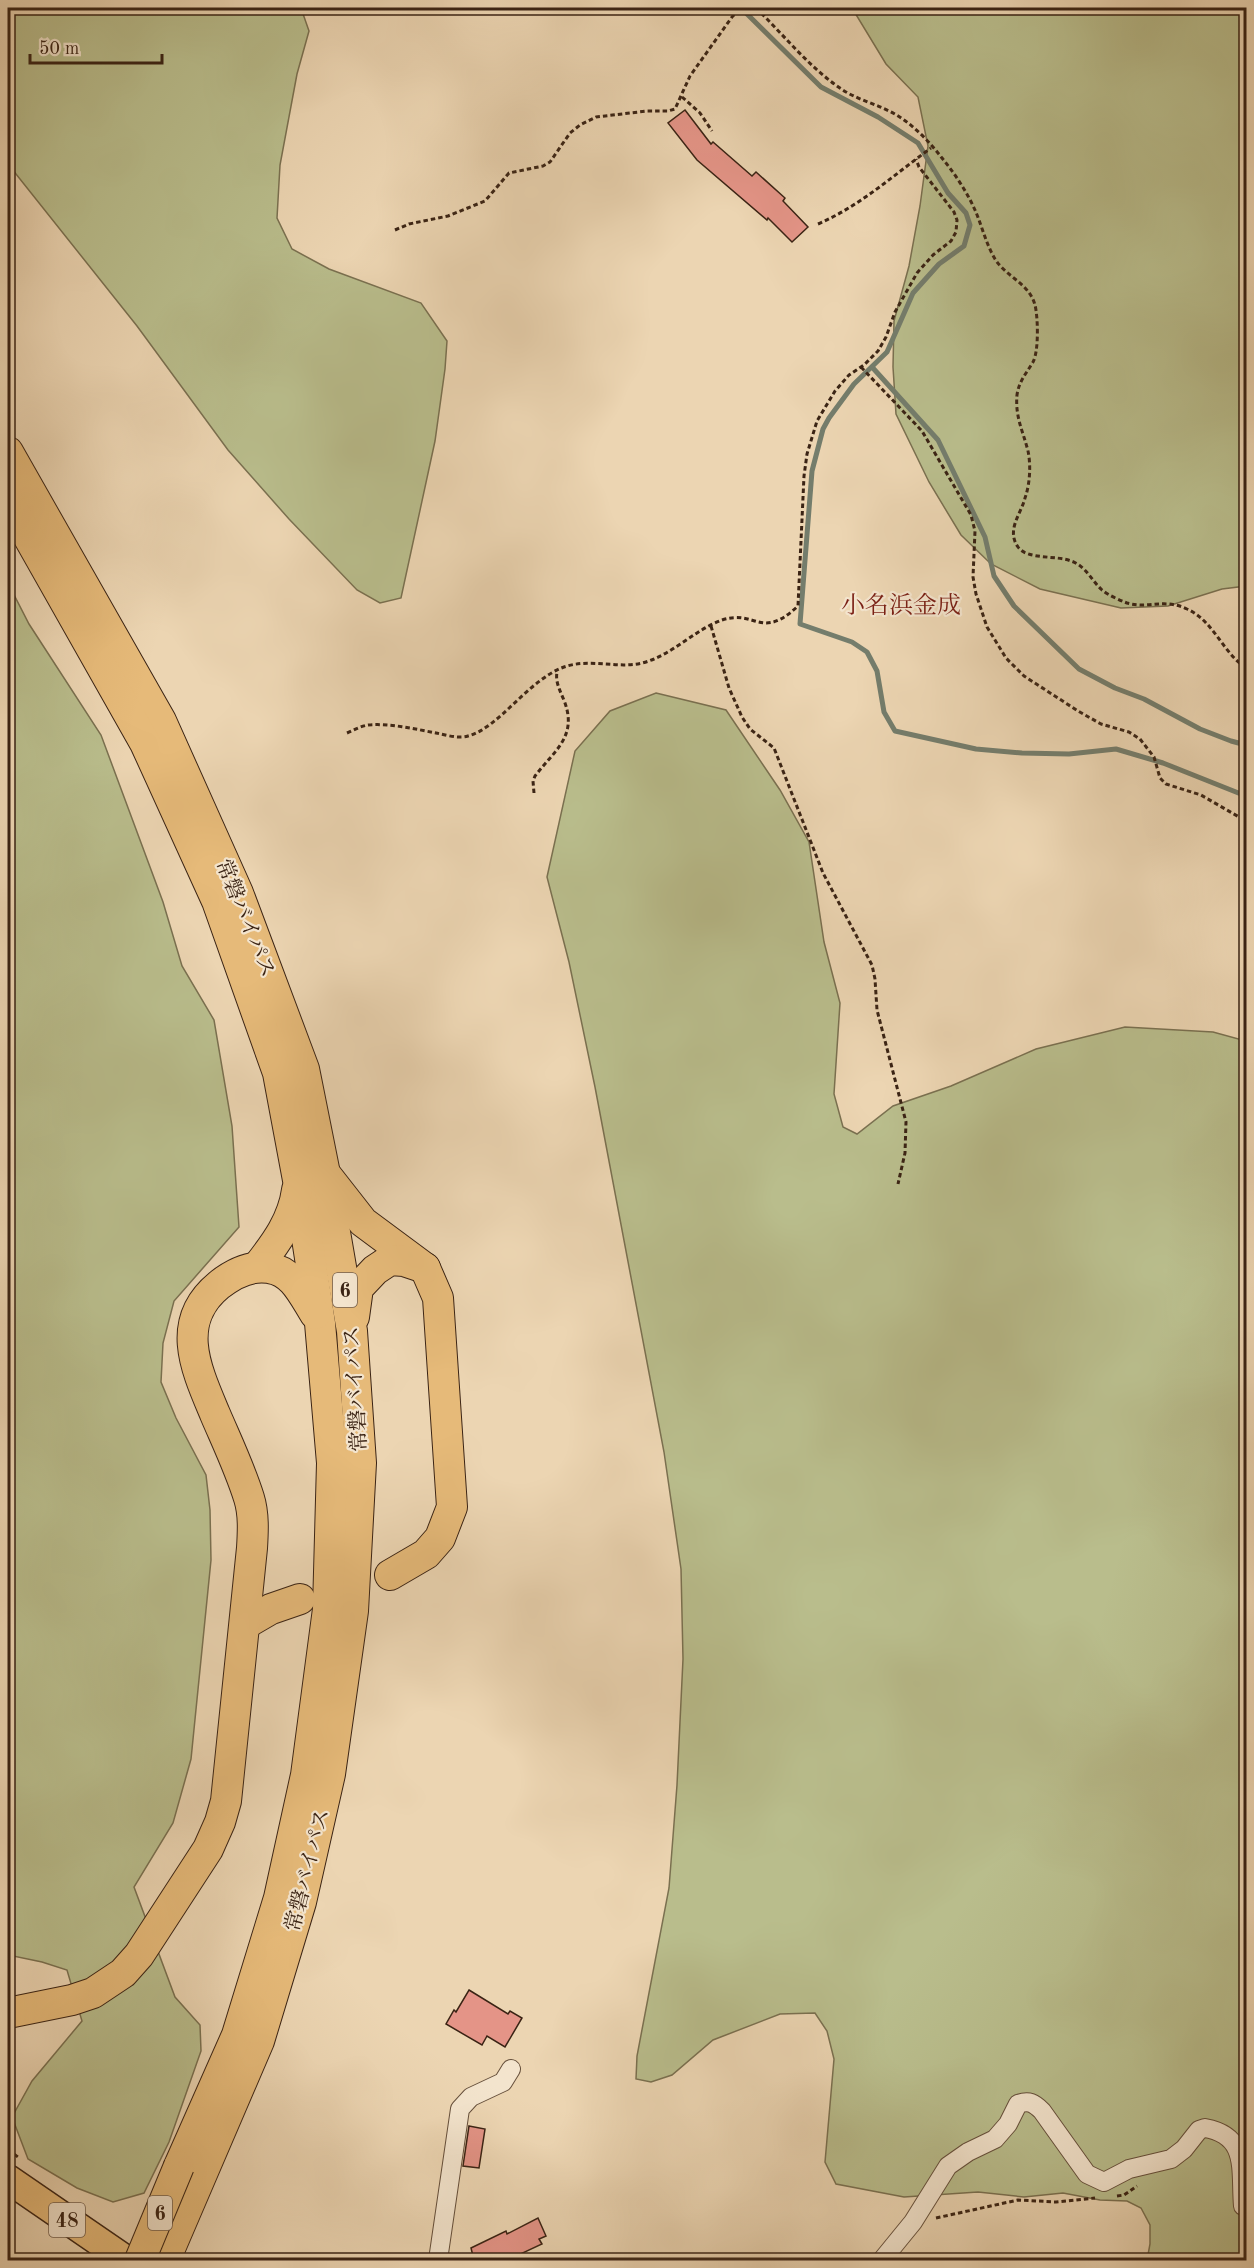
<svg xmlns="http://www.w3.org/2000/svg" width="1254" height="2268" viewBox="0 0 1254 2268" font-family="'Old Standard TT','Noto Serif JP',serif">
	<style>
		.green { fill: #b9bd8c; stroke: #7a7050; stroke-width: 1.5 }
		.lines { fill: none; stroke-linecap: round; stroke-linejoin: round }
		.stream { stroke: #747d6c; stroke-width: 5 }
		.building { fill: #e49487; stroke: #3a2314; stroke-width: 1.5 }
		.minor-casing { stroke: #66503c; stroke-width: 20 }
		.primary-casing { stroke: #3a2314; stroke-width: 31 }
		.trunk-casing { stroke: #3a2314; stroke-width: 32 }
		.path { stroke: #3a2314; stroke-width: 3; stroke-dasharray: 4.5 3; stroke-linecap: butt }
		.minor { stroke: #f3e4cd; stroke-width: 18 }
		.primary { stroke: #e6ba79; stroke-width: 28 }
		.trunk { stroke: #e6ba79; stroke-width: 30 }
		.trunk-bridge-casing { stroke: #3a2314; stroke-width: 32; stroke-linecap: butt }
		.trunk-bridge { stroke: #e6ba79; stroke-width: 30 }
		.labels { text-anchor: middle; stroke-width: 4.5; stroke-linejoin: round; paint-order: stroke }
		.shield { fill: #f3e4cd; stroke: #725d4c; stroke-width: 1.5 }
		.shield-label { font-size: 20px; font-weight: bold; fill: #3a2314 }
		.street-label { font-size: 21px; fill: #3a2314; stroke: #f3e4cd }
		.quarter-label { font-size: 24px; fill: #7a1f14; stroke: #f3e4cd }
	</style>
	<rect width="100%" height="100%" fill="#ecd5b2"/>
	<filter id="stains"><feTurbulence type="fractalNoise" baseFrequency=".00333" numOctaves="4"/><feColorMatrix values="0 0 0 0 .2 0 0 0 0 .09 0 0 0 0 .02 0 0 0 .5 -.17"/></filter>
	<radialGradient id="worn" r=".72"><stop offset=".6" stop-color="#630" stop-opacity="0"/><stop offset="1" stop-color="#630" stop-opacity=".3"/></radialGradient>
	<g class="green">
		<polygon points="8,8 301,8 309,31 297,74 280,165 277,218 292,249 329,269 421,303 447,341 445,369 435,441 401,598 380,603 357,590 289,519 228,450 137,326 8,164"/>
		<polygon points="852,8 1246,8 1246,586 1222,589 1168,606 1121,608 1040,589 991,564 961,535 929,482 896,414 893,367 894,321 909,266 920,206 928,146 918,97 886,64"/>
		<polygon points="8,583 29,624 101,735 163,902 182,966 214,1020 232,1126 239,1227 174,1301 163,1343 161,1382 176,1418 206,1475 210,1510 211,1560 191,1759 173,1823 134,1887 175,1997 200,2025 201,2051 169,2142 144,2193 113,2202 77,2188 28,2159 12,2117 32,2081 82,2021 67,1970 42,1962 8,1955"/>
		<polygon points="656,693 726,710 780,790 809,842 824,942 840,1003 834,1094 843,1127 857,1134 893,1106 951,1086 1036,1049 1125,1027 1213,1032 1246,1041 1246,2260 1147,2260 1150,2244 1150,2225 1141,2208 1127,2201 1100,2200 1063,2193 1024,2197 978,2192 904,2197 836,2184 825,2162 834,2059 827,2031 815,2013 780,2014 713,2040 672,2075 651,2082 636,2079 637,2056 669,1888 677,1785 683,1659 681,1569 664,1452 595,1087 569,962 547,877 575,751 610,711"/>
	</g>
	<g class="lines">
		<g class="stream">
			<polyline points="741,8 821,87 878,117 918,143 948,193 966,213 970,225 964,246 939,264 913,293 887,352 854,384 829,418 823,429 812,471 800,624 852,642 867,652 877,671 884,712 895,731 976,749 1022,753 1069,754 1116,749 1163,763 1246,796"/>
			<polyline points="872,367 938,440 985,537 994,576 1014,606 1079,669 1115,688 1144,699 1200,729 1231,741 1246,745"/>
		</g>
	</g>
	<g class="building">
		<polygon points="685,110 711,144 713,142 752,176 756,172 785,198 783,201 808,227 792,242 768,218 767,220 697,160 668,123"/>
		<polygon points="469,1990 508,2014 510,2011 522,2018 505,2047 487,2036 482,2045 446,2024 454,2010 456,2012"/>
		<polygon points="469,2126 485,2129 479,2168 463,2166"/>
		<polygon points="538,2218 546,2236 539,2239 542,2244 516,2256 518,2260 474,2260 471,2248 506,2231 507,2234"/>
	</g>
	<g class="lines">
		<g class="minor-casing">
			<g id="minor">
				<polyline points="438,2260 460,2109 471,2097 503,2082 511,2069"/>
				<path d="M882 2260 913 2222 948 2166 968 2152 995 2139 1008 2124 1018 2104C1029 2100 1034 2103 1042 2111L1087 2174 1104 2182 1129 2169 1171 2159 1184 2149 1199 2130 1205 2128C1249 2136 1240 2170 1243 2206"/>
			</g>
		</g>
		<g class="primary-casing">
			<polyline id="primary" points="8,2179 126,2260"/>
		</g>
		<g class="trunk-casing">
			<g id="trunk">
				<polyline points="8,452 161,721 238,893 304,1069 325,1174 352,1331 361,1463 353,1611 330,1774 301,1902 259,2041 165,2260"/>
				<polyline points="8,501 145,743 217,901 278,1073 298,1180 320,1323 332,1463 328,1609 306,1775 279,1898 237,2035 179,2166"/>
				<polyline points="327,1176 363,1222 425,1268 438,1298 452,1507 440,1538 426,1554 390,1575"/>
				<path d="M258 1266C276 1243 293 1220 297 1190"/>
				<polyline points="354,1317 358,1288 375,1270 390,1260 404,1261 425,1268"/>
				<polyline points="245,1624 271,1609 300,1599"/>
				<path d="M8 2013 72 2000 93 1993 123 1973 139 1955 208 1849 220 1822 226 1801 252 1548C253 1532 254 1514 249 1498 240 1469 227 1442 215 1414 196 1369 174 1322 219 1285 233 1274 251 1265 269 1268 293 1271 303 1295 315 1314"/>
			</g>
		</g>
		<g class="path">
			<path d="M756 8C785 36 811 70 846 92 860 100 875 104 889 111 910 121 928 140 942 158 955 174 967 192 975 210 982 226 986 244 995 259 1006 277 1029 283 1035 305 1038 317 1039 351 1033 362 1026 374 1019 381 1017 395 1015 417 1023 431 1028 451 1031 465 1030 484 1025 498 1021 514 1006 530 1018 547 1027 560 1056 555 1071 561 1086 566 1091 580 1102 590 1108 595 1119 600 1127 603 1148 609 1165 598 1187 609 1214 621 1222 652 1246 668"/>
			<polyline points="682,97 700,113 712,131"/>
			<path d="M818 224C860 206 895 174 931 148"/>
			<polyline points="395,230 409,224 448,216 485,201 509,173 543,166 550,162 570,133 580,125 596,117 647,111 668,111 675,109 690,76 732,17 741,8"/>
			<polyline points="861,367 922,431 971,515 975,531 973,577 976,594 987,627 1006,658 1024,676 1078,711 1101,724 1129,732 1140,739 1154,757 1160,778 1166,784 1201,795 1246,821"/>
			<polyline points="711,626 729,688 742,717 750,729 774,748 823,873 872,965 875,979 877,1010 906,1122 905,1153 898,1184"/>
			<path d="M347 733C354 730 361 726 368 725 390 723 415 729 436 733 446 735 459 739 468 736 499 728 528 680 564 667 589 658 617 669 642 663 671 656 694 630 722 620 756 609 761 641 798 606L804 476 807 454 817 421 835 391 849 375 864 365 878 351 886 337 895 312 917 273 933 255 951 241 956 232 957 220 954 212 919 167 916 159"/>
			<path d="M534 793 533 781 535 776C554 751 577 737 565 703 561 692 555 683 557 672"/>
			<polyline points="8,2150 18,2157"/>
			<polyline points="1117,2196 1124,2195 1137,2186"/>
			<polyline points="936,2218 1018,2200 1056,2202 1095,2198"/>
		</g>
		<use href="#minor" class="minor"/>
		<use href="#primary" class="primary"/>
		<use href="#trunk" class="trunk"/>
		<g class="trunk-bridge-casing">
			<polyline id="trunk-bridge" points="140,2260 179,2166"/>
		</g>
		<use href="#trunk-bridge" class="trunk-bridge"/>
	</g>
	<g class="labels">
		<g class="shield">
			<rect x="333" y="1273" width="24" height="34" rx="4.5"/>
			<rect x="148" y="2196" width="24" height="34" rx="4.5"/>
			<rect x="49" y="2203" width="36" height="34" rx="4.5"/>
		</g>
		<g class="shield-label">
			<text x="345" y="1297">6</text>
			<text x="160" y="2220">6</text>
			<text x="67" y="2227">48</text>
		</g>
		<g class="street-label">
			<text transform="translate(246 918) rotate(68)" y="7">常磐バイパス</text>
			<text transform="translate(355 1389) rotate(-94)" y="7">常磐バイパス</text>
			<text transform="translate(307 1870) rotate(-76)" y="7">常磐バイパス</text>
		</g>
		<g class="quarter-label">
			<text x="901" y="613">小名浜金成</text>
		</g>
	</g>
	<rect width="1254" height="2268" fill="none" stroke="#ecd5b2" stroke-width="30"/>
	<rect x="9" y="9" width="1236" height="2250" fill="none" stroke="#3a2314" stroke-width="3"/>
	<rect x="15" y="15" width="1224" height="2238" fill="none" stroke="#3a2314" stroke-width="1.5"/>
	<path d="M30 54v9h132v-9" fill="none" stroke="#3a2314" stroke-width="3"/>
	<text x="39" y="54" font-size="18" fill="#3a2314" stroke="#f3e4cd" stroke-width="4.5" paint-order="stroke">50 m</text>
	<rect width="100%" height="100%" filter="url(#stains)"/>
	<rect width="100%" height="100%" fill="url(#worn)"/>
</svg>
